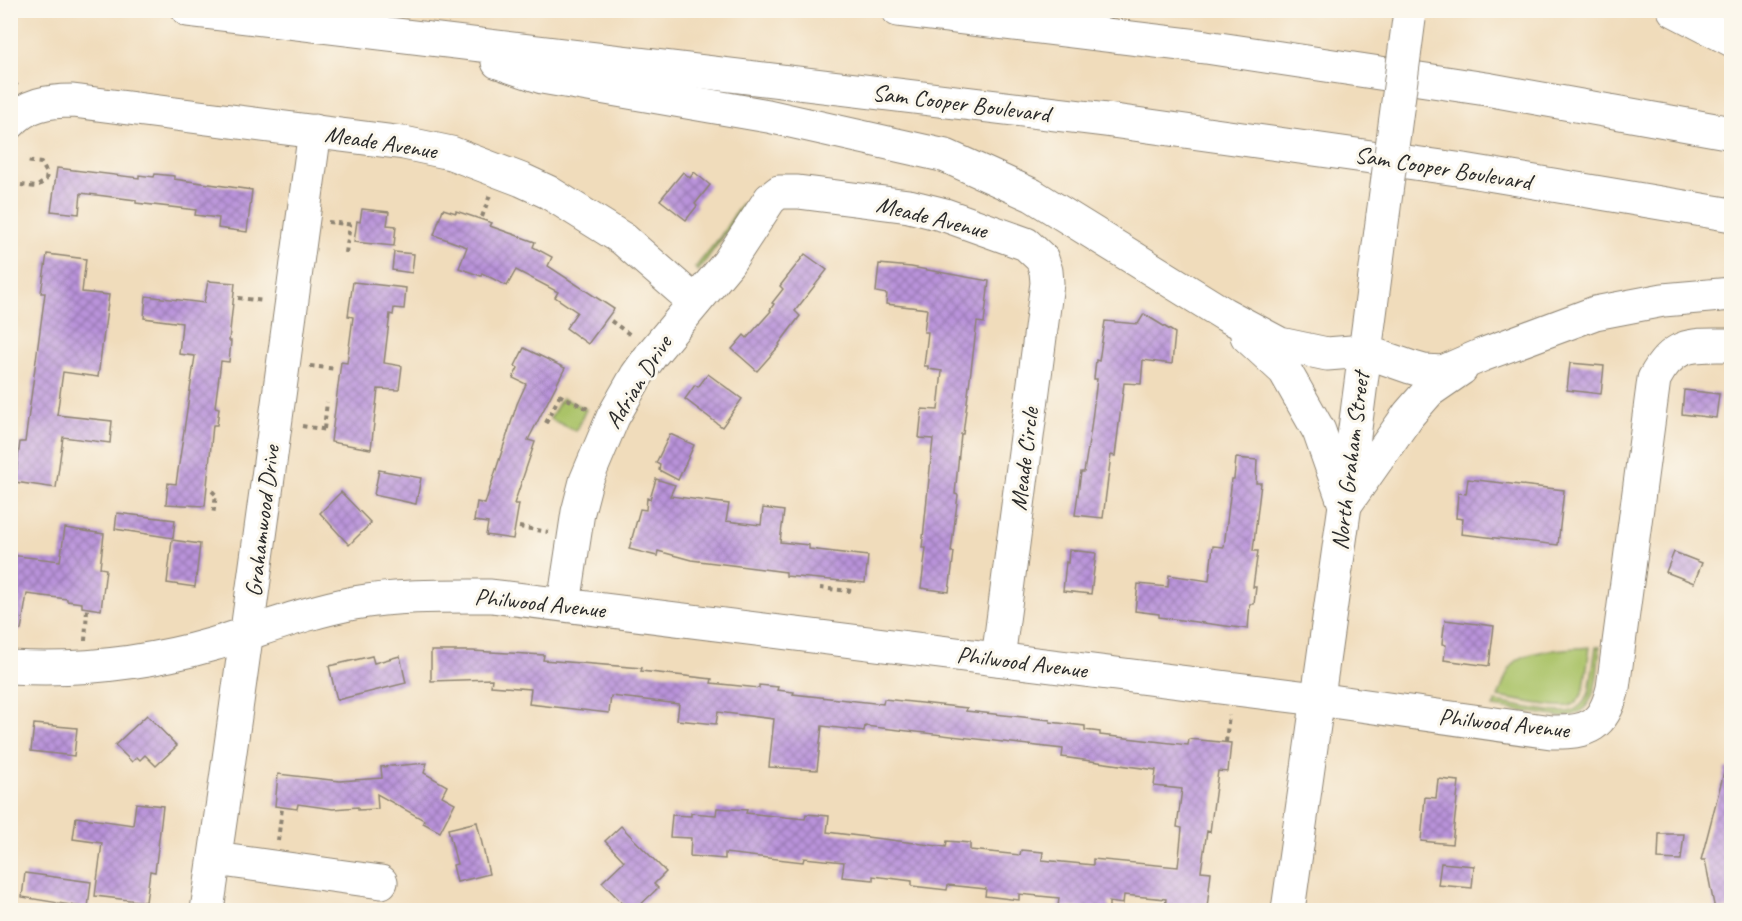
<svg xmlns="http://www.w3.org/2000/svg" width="1742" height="921" viewBox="0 0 1742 921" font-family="Caveat,sans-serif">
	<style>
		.green { fill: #aac368; stroke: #6a774a; stroke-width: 1.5 }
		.building { fill: url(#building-cross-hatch) }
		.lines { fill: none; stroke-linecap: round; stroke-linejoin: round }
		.minor-casing { stroke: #8e8473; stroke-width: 35 }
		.major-casing { stroke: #8e8473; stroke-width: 35 }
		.highway-casing { stroke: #8e8473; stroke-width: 35 }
		.path { stroke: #8e8473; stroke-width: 4; stroke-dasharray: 4.5 4.5; stroke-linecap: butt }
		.minor { stroke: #fff; stroke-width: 33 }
		.major { stroke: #fff; stroke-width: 33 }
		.highway { stroke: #fff; stroke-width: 33 }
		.major-bridge-casing { stroke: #8e8473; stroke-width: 35; stroke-linecap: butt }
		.major-bridge { stroke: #fff; stroke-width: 33 }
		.labels { text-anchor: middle; stroke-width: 6; stroke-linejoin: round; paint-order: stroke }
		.street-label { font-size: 24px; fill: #2b2b2b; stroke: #fbf7ec }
	</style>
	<defs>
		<pattern id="building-cross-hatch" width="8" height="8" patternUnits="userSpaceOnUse" patternTransform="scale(1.5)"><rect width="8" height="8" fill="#b993da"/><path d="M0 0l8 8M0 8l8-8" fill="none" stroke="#9778b1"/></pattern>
	</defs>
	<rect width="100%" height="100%" fill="#fbf7ec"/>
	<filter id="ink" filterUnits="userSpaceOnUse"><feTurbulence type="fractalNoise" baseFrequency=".0167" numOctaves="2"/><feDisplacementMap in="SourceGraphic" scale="12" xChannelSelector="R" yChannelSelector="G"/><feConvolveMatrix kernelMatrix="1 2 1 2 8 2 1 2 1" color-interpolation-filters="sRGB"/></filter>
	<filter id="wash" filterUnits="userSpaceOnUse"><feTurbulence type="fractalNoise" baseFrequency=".008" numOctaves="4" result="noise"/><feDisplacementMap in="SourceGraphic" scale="24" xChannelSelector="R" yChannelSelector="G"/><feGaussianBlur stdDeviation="1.35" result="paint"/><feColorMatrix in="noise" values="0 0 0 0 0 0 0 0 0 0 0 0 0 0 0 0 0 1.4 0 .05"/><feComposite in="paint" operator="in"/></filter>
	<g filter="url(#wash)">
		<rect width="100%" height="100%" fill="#f0dcbb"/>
		<g class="green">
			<polygon points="741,204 744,208 698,271 695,268 720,237"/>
			<polygon points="562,398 586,409 576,431 550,419"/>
			<path d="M1590 647 1584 688C1582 696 1578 703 1569 706 1557 709 1513 699 1498 697 1503 687 1506 670 1515 662 1530 649 1570 649 1590 647Z"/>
			<path d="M1596 647H1600C1596 678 1599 714 1562 717L1493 707 1496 702C1512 705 1554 714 1568 712 1578 710 1585 702 1589 693Z"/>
		</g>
		<g id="blocks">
			<g class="building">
				<polygon points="57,168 139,178 139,175 154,177 155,174 174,176 174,179 252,190 247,232 218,228 219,218 195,215 196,210 136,203 136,200 81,193 79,214 51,211"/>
				<polygon points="683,172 690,178 694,172 710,185 695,204 697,206 686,220 660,200"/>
				<polygon points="362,209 389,212 387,225 396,226 394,246 354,242 357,221 360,222"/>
				<polygon points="443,209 456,213 456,211 492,223 490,226 535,242 533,247 552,257 548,266 614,309 588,344 566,328 577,312 555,297 558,292 516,270 507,286 482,273 481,276 459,268 467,247 434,235"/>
				<polygon points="394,252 414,254 412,273 392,270"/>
				<polygon points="47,254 86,259 82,292 109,295 98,377 63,372 57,415 112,421 110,443 63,437 56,488 15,482 20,442 25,442 45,293 41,293"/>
				<polygon points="805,254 827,270 795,311 800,316 779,344 780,345 757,371 732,349 744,335 747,338 771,311 770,310 774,304 772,303 783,289 780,286"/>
				<polygon points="879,264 911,267 989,281 984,323 977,322 963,434 961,434 955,494 958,495 951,552 954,552 949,592 921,588 926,548 922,548 933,439 919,438 922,409 938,410 942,371 928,369 928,366 924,366 928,332 924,332 927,309 886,304 887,294 876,292"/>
				<polygon points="208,281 235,283 229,341 231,341 229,362 221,361 215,407 219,408 217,425 213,425 205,506 166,504 168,483 176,484 195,356 179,354 182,323 144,318 146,296 204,303"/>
				<polygon points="353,282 406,288 404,309 394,308 393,315 390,314 384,363 402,366 399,390 378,389 371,449 331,442 341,362 347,363 353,317 348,316"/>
				<polygon points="1144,314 1175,333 1172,364 1143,360 1141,384 1124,383 1115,456 1111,455 1103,518 1075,515 1081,472 1084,472 1091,428 1097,379 1094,379 1096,360 1099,361 1105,321 1138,324"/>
				<polygon points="524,348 565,368 528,440 535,442 514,504 519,504 513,539 486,535 488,523 474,521 477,502 485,504 517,404 526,384 513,378 518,368 515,366"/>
				<polygon points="1570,363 1604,366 1601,394 1567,390"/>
				<polygon points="708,374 742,399 722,427 685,399 695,385 698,387"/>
				<polygon points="1684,390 1719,394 1716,418 1682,414"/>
				<polygon points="670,434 694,445 678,480 659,470 660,465 656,463"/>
				<polygon points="1236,458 1257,460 1256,483 1261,483 1253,551 1258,551 1253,587 1256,587 1254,604 1250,604 1248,629 1159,617 1159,614 1135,611 1138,584 1168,587 1169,575 1209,581 1213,546 1224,547 1232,479 1234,479"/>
				<polygon points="379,470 421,478 416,504 374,495"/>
				<polygon points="656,479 675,485 670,496 729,504 726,521 761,525 763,508 784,511 780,542 809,545 809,549 868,556 865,583 786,576 786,572 691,560 658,551 657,556 629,549 640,509 646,510 647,498 650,499"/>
				<polygon points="1468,479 1564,490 1558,545 1461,534 1463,519 1456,518 1458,493 1466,494"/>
				<polygon points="341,492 371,523 349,545 320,513"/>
				<polygon points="117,513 175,520 173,538 115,529"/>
				<polygon points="65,528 104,534 100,568 106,569 101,610 82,607 82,603 67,601 67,599 27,594 21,630 10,630 10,555 60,561"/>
				<polygon points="172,540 200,544 195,587 167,583"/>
				<polygon points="1069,550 1096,553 1091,594 1063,591 1066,562 1068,563"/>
				<polygon points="1674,552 1702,563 1694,583 1666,572"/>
				<polygon points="1445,620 1494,626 1489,666 1444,660 1446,645 1442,644"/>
				<polygon points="431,651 472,651 544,655 543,660 642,668 641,671 712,679 711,683 759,688 759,685 778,687 777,690 794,692 793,694 883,704 884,699 967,708 966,711 1050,720 1050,722 1085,726 1085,730 1100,732 1100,735 1188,745 1189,739 1231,743 1228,772 1218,771 1210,832 1207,831 1201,871 1211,872 1207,908 1201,907 1201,910 1165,910 1166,899 1124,895 1123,904 1109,902 1109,910 1058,907 1059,898 1019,894 1019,900 985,896 986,889 948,885 947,890 912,886 912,881 873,876 873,880 842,877 844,862 804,858 803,862 725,853 725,859 690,856 691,838 670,837 672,815 691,816 691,813 716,815 717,808 747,810 746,813 805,819 806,814 829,816 827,832 946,847 947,841 970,843 970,850 1020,855 1021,850 1043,852 1042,860 1093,865 1093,859 1178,867 1182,828 1177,827 1182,789 1154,786 1156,770 1062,757 1063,749 865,726 864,731 822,726 817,770 769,767 774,719 718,712 716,724 677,720 679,704 611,696 609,713 529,704 531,689 491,686 492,679 431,681"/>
				<polygon points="372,656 374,663 400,656 406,683 337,700 329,666"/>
				<polygon points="147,715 177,746 156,766 145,755 140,760 137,757 132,762 115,745"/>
				<polygon points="34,724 77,728 74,756 31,751"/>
				<polygon points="427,763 424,773 447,786 442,796 455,803 440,832 423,823 424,820 377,794 378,809 358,810 358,807 333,809 298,804 297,809 275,806 278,774 340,781 382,778 381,767"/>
				<polygon points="1725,768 1731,769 1731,908 1715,910 1705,860 1701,860"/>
				<polygon points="1438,779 1459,781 1452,844 1421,841 1425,797 1436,798"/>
				<polygon points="136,803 163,806 155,872 150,871 146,902 95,896 102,843 73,839 76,817 133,825"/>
				<polygon points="477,822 489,874 457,882 453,865 457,864 448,829"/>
				<polygon points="621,826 666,872 654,884 658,888 635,910 629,910 602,882 624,861 605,841"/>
				<polygon points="1659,834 1684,834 1681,860 1658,859"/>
				<polygon points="1441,863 1474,866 1472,888 1438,885"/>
				<polygon points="25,873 91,882 88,908 22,897"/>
			</g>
		</g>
	</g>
	<g filter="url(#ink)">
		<use href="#blocks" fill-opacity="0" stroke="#8e8473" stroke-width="1.5"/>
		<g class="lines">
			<g class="minor-casing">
				<g id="minor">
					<path d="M10 123C27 104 48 101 73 101L404 143 451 153 522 180 548 192 623 239 695 302"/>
					<polyline points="564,604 578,512 586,481 613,417 637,375 652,354 728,263 770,199 779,192 798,192 909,206 945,215 1026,244 1042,259 1046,271 1047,283 998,659"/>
					<path d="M10 667C79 671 148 663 214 644 261 630 306 612 354 603 399 595 446 596 491 596L1317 699 1551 732C1588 733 1604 726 1613 688L1654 379C1674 341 1693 345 1732 345"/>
					<polyline points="215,859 381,882"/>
					<path d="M207 910C246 651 279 391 315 131"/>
				</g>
			</g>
			<g class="major-casing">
				<polyline id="major" points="1288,910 1345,505 1383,215"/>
			</g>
			<g class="highway-casing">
				<g id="highway">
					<polyline points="188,10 1106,120 1464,170 1732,215"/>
					<polyline points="898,10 1206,47 1486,89 1732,133"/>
					<polyline points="1674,10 1732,40"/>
					<polyline points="498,62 542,77 768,116 946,156 1032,195 1224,314 1280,344 1327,354 1364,351 1410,367 1424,371 1443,372 1482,355 1595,313 1663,300 1732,294"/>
					<polyline points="1247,336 1285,371 1319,431 1345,505"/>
					<polyline points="1345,505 1409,414 1429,391 1461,369"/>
				</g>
			</g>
			<g class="path">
				<polyline points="10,77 17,86"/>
				<polyline points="21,185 36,187 46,180 47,173 41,163 25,161"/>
				<polyline points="482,217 490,195"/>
				<polyline points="328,222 354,225"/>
				<polyline points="346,253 350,224"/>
				<polyline points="238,298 264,301"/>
				<polyline points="611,321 632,336"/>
				<polyline points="310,366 336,369"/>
				<polyline points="559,395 588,409"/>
				<polyline points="546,423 560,395"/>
				<polyline points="302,426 328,430"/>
				<polyline points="324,429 327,402"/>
				<polyline points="212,491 216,495 213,515"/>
				<polyline points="519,527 548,532"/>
				<polyline points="820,588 849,591 850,585"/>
				<polyline points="85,641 87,609"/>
				<polyline points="1226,742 1229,715"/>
				<polyline points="278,841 282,808"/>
			</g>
			<use href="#minor" class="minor"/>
			<use href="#major" class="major"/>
			<use href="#highway" class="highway"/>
			<g class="major-bridge-casing">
				<polyline id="major-bridge" points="1383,215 1409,19"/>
			</g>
			<use href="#major-bridge" class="major-bridge"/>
		</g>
	</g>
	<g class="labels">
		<g class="street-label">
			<text transform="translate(961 103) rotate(7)" y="8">Sam Cooper Boulevard</text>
			<text transform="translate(381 142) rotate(9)" y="8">Meade Avenue</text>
			<text transform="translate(1443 168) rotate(9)" y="8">Sam Cooper Boulevard</text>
			<text transform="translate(932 217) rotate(14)" y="8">Meade Avenue</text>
			<text transform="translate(638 382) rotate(-58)" y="8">Adrian Drive</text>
			<text transform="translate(1024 459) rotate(-83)" y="8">Meade Circle</text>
			<text transform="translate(1350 461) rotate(-83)" y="8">North Graham Street</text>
			<text transform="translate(262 521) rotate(-83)" y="8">Grahamwood Drive</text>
			<text transform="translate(540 603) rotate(6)" y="8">Philwood Avenue</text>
			<text transform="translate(1022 662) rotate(7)" y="8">Philwood Avenue</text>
			<text transform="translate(1504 723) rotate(6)" y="8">Philwood Avenue</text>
		</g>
	</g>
	<rect width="1742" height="921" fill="none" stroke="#fbf7ec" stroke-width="36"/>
</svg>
